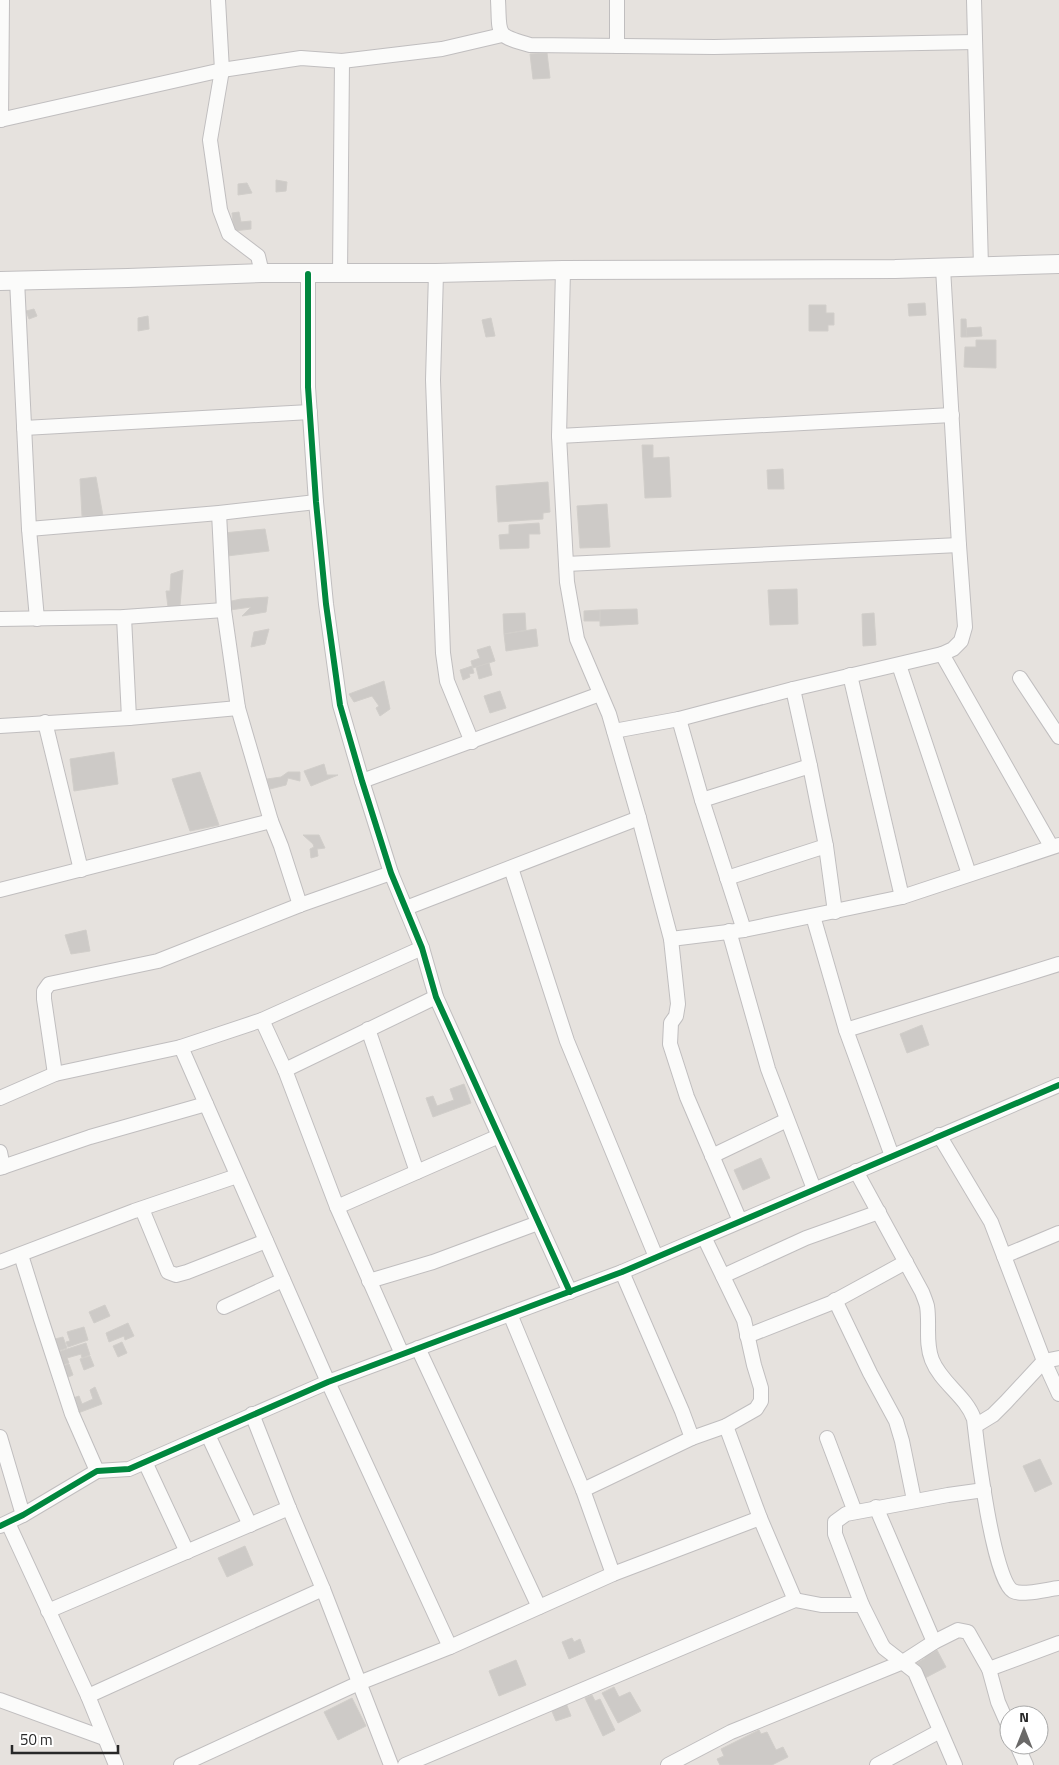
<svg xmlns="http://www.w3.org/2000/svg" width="1059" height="1765" viewBox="0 0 1059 1765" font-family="'Titillium Web',sans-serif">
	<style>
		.building { fill: #cdcac7; stroke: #d1ceca }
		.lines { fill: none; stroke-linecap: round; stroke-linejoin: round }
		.minor-casing { stroke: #c0bebf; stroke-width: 16 }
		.tertiary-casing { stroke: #c0bebf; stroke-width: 20 }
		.minor { stroke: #fbfbfa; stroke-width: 14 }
		.tertiary { stroke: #fbfbfa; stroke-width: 18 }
		.cycleway-casing { stroke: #fff; stroke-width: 9 }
		.cycleway { stroke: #00873e; stroke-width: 6 }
	</style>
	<rect width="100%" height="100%" fill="#e6e2de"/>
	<g class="building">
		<polygon points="547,53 550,78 533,79 530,54"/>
		<polygon points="276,180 287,182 286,191 276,192"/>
		<polygon points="247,183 252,193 238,195 238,184"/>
		<polygon points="239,212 241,222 251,221 251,229 234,231 232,213"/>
		<polygon points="925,303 926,315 909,316 908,304"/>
		<polygon points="809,305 826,305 826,313 834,313 834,325 828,325 828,331 809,331"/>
		<polygon points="34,309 37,316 29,319 26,311"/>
		<polygon points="148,316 149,329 138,331 138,318"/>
		<polygon points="491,318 495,336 486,337 482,320"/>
		<polygon points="961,319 966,319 967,337 961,337"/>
		<polygon points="981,327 982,336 967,337 966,328"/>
		<polygon points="976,340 996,340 996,368 964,367 965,347 976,347"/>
		<polygon points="642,445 653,445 653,458 669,457 671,497 645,498"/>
		<polygon points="783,469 784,489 768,489 767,470"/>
		<polygon points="96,477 103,516 82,516 80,479"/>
		<polygon points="548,482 550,512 543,513 543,519 498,522 496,486"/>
		<polygon points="607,504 610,547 580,548 577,506"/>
		<polygon points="539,523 540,534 529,534 529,548 500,549 499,535 509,534 509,525"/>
		<polygon points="265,529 269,551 227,556 223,533"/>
		<polygon points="183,570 180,606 168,607 166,591 170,591 171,574"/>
		<polygon points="797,589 798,624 770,625 768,590"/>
		<polygon points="268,597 266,612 242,616 251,607 230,610 227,602 241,599"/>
		<polygon points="637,609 638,624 600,626 600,610"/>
		<polygon points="600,610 600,621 584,621 584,611"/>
		<polygon points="525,613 526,630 504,634 503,614"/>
		<polygon points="874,613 876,645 863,646 862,614"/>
		<polygon points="269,629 265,644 251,647 254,632"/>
		<polygon points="536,629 538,646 506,651 504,634"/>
		<polygon points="490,646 495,661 473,668 471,661 480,658 477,650"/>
		<polygon points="489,663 492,675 479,679 476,667"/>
		<polygon points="472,666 474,673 469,674 470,677 463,680 460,670"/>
		<polygon points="384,681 390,709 380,716 376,708 379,706 372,696 354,702 349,694"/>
		<polygon points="500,691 506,708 490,713 484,696"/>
		<polygon points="114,752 118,784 74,791 70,759"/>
		<polygon points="324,764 327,775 338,775 311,786 304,771"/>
		<polygon points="200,772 219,825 190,831 172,779"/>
		<polygon points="288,772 300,772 300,781 288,778 286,785 270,789 267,779 281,777"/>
		<polygon points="303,835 319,835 325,848 317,849 318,856 311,858 310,849 314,847 313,844"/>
		<polygon points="86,930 90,951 71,954 65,935"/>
		<polygon points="922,1025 929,1045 907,1053 900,1034"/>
		<polygon points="464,1084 471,1103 433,1117 426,1098 433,1096 437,1106 454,1100 450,1089"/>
		<polygon points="761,1158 770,1178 743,1190 734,1170"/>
		<polygon points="105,1305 110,1316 94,1323 89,1312"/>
		<polygon points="128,1323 134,1336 125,1340 124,1336 109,1342 106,1333"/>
		<polygon points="84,1327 88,1340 68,1347 66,1342 70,1341 67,1332"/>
		<polygon points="63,1337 67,1348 58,1351 55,1339"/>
		<polygon points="122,1342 127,1353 118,1357 113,1346"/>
		<polygon points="86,1343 90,1355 82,1358 81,1354 67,1358 69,1363 62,1365 58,1352"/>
		<polygon points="90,1356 94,1366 84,1370 80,1359"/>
		<polygon points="69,1364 73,1375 66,1378 62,1366"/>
		<polygon points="95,1387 102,1404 78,1413 73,1398 79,1396 82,1404 93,1399 90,1390"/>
		<polygon points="1040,1459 1052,1484 1035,1492 1023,1466"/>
		<polygon points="245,1546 253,1565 227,1577 218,1558"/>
		<polygon points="572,1638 574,1642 580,1639 585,1652 569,1659 562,1642"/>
		<polygon points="928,1649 930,1654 937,1650 946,1667 925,1678 917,1663 925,1658 922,1653"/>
		<polygon points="516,1660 526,1685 499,1696 489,1671"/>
		<polygon points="614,1687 619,1697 630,1692 641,1711 618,1723 602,1693"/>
		<polygon points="592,1695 595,1701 600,1699 615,1730 603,1736 585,1698"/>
		<polygon points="352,1698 366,1726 338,1740 324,1712"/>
		<polygon points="566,1703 571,1716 556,1721 551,1709"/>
		<polygon points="759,1730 761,1734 767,1732 776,1750 783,1747 788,1757 772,1765 720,1765 717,1759 724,1756 721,1749"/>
	</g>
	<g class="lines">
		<g class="minor-casing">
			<g id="minor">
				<polyline points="218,0 222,70 210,140 220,210 229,234 258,256 262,273"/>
				<path d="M498 0C500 35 494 35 530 45L714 47 975 42"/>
				<polyline points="617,0 617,46"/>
				<polyline points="974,0 981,267"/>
				<polyline points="0,120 222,70 301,58 342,61 442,49 502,35"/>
				<polyline points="1,120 2,0"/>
				<polyline points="563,270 559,436 567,582 577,639 609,714 639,818 671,939 678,1004 676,1016 671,1023 670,1044 687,1097 740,1221"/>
				<polyline points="436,273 433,380 443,653 447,681 472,742"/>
				<polyline points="308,274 308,387 316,502 326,604 340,705 362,781 391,873 422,948 436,997 570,1292"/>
				<polyline points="340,274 342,61"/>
				<polyline points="17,280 29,529 37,619"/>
				<polyline points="24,428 310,412"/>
				<polyline points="559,436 952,415"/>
				<polyline points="219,513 224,610 238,708 271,821 281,846 300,905"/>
				<polyline points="29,529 219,513 316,502"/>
				<polyline points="566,564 959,545"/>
				<polyline points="124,617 129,718"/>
				<polyline points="0,619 124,617 224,610"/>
				<polyline points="942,654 1051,846"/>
				<polyline points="899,665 969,874"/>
				<polyline points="850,675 902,897"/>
				<polyline points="1020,678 1059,737"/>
				<polyline points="793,689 810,766 826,846 835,912"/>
				<polyline points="679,719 702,800 744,930"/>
				<polyline points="45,722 81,870"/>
				<polyline points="0,726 129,718 238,708"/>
				<polyline points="614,731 679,719 793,689 942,654 953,649 961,641 965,627 959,545 943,268"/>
				<polyline points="362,781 600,694"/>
				<polyline points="702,800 810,766"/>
				<polyline points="511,868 567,1041 656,1257"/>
				<polyline points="727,878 826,846"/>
				<polyline points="0,890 271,821"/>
				<polyline points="406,908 639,818"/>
				<polyline points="813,916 846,1030 892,1156"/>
				<polyline points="729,931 768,1069 814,1189"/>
				<polyline points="671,939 744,930 902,897 1059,845"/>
				<polyline points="262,1020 285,1070 337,1207 402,1354"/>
				<polyline points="368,1029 417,1172"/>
				<polyline points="846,1030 1059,964"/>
				<polyline points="181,1047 328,1382 450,1647"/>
				<polyline points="285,1070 436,997"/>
				<polyline points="55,1074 44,999 44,991 49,984 158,961 300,905 391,873"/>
				<polyline points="0,1098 55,1074 181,1047 262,1020 422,948"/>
				<polyline points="939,1135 991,1222 1044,1361 1059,1394"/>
				<polyline points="0,1152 3,1167"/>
				<polyline points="712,1156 787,1120"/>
				<polyline points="0,1168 90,1137 206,1104"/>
				<path d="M856 1171 922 1292C924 1297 926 1302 927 1306 930 1324 925 1343 932 1360 941 1383 966 1396 974 1419 977 1446 993 1580 1013 1591 1022 1596 1048 1589 1059 1588"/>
				<polyline points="337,1207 499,1136"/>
				<polyline points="142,1209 168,1272 176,1275 187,1272 266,1241"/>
				<polyline points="21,1255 41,1319 72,1414 97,1471"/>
				<polyline points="1004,1256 1059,1233"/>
				<polyline points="0,1262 134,1211 237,1176"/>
				<polyline points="622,1272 682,1411 692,1438"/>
				<polyline points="723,1276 806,1238 879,1212"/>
				<polyline points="369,1281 433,1262 538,1223"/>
				<polyline points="835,1300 870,1373 896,1421 902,1441 914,1500"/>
				<polyline points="224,1307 283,1280"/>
				<polyline points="510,1314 583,1490 613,1574"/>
				<polyline points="747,1336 831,1303 906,1262"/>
				<polyline points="418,1348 539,1607"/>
				<polyline points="252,1414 289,1508 323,1589 391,1765"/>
				<polyline points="726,1426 760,1518 795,1600"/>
				<polyline points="975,1426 993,1415 1006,1402 1044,1361 1059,1358"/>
				<polyline points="208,1435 250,1525"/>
				<polyline points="0,1437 23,1515"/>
				<polyline points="827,1438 855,1512"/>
				<polyline points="145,1462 187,1552"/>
				<polyline points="583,1490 692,1438 726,1426 756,1409 761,1401 761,1388 754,1365 744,1320 704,1237"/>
				<polyline points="876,1507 934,1642"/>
				<polyline points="8,1523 88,1696 116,1765"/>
				<polyline points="0,1526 23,1515 97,1471 129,1469 328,1382 622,1272 1059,1085"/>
				<polyline points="48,1611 289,1508"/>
				<polyline points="989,1669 1059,1643"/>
				<polyline points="88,1696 323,1589"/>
				<polyline points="0,1700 104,1738"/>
				<polyline points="1017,1745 1026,1765"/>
				<polyline points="181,1765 359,1683 450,1647 613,1574 760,1518"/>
				<polyline points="405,1765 795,1600 821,1605 862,1605"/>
				<polyline points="668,1765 731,1732 903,1662 934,1642 958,1630 968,1632 989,1669 998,1702 1009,1727"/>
				<polyline points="877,1765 940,1731"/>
				<polyline points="955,1765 915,1672 884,1648 881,1643 862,1605 835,1534 835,1522 846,1514 948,1495 984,1490"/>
			</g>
		</g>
		<g class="tertiary-casing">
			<polyline id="tertiary" points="0,281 128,278 262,273 436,273 563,270 895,269 1059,264"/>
		</g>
		<use href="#minor" class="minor"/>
		<use href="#tertiary" class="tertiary"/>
		<g class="cycleway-casing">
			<g id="cycleway">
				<polyline points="308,274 308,387 316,502 326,604 340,705 362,781 391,873 422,948 436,997 570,1292"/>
				<polyline points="0,1526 23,1515 97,1471 129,1469 328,1382 622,1272 1059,1085"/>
			</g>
		</g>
		<use href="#cycleway" class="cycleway"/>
	</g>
	<g transform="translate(1024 1730)"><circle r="24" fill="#ffffff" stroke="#a9a9a9"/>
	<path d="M0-4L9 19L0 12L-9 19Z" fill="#6a6968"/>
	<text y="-8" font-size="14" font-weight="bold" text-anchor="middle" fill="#282828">N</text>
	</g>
	<path d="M12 1745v8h106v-8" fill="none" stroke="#282828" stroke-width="2.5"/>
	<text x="20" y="1745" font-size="15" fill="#282828" stroke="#ffffff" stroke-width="4" paint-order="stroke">50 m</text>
</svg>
